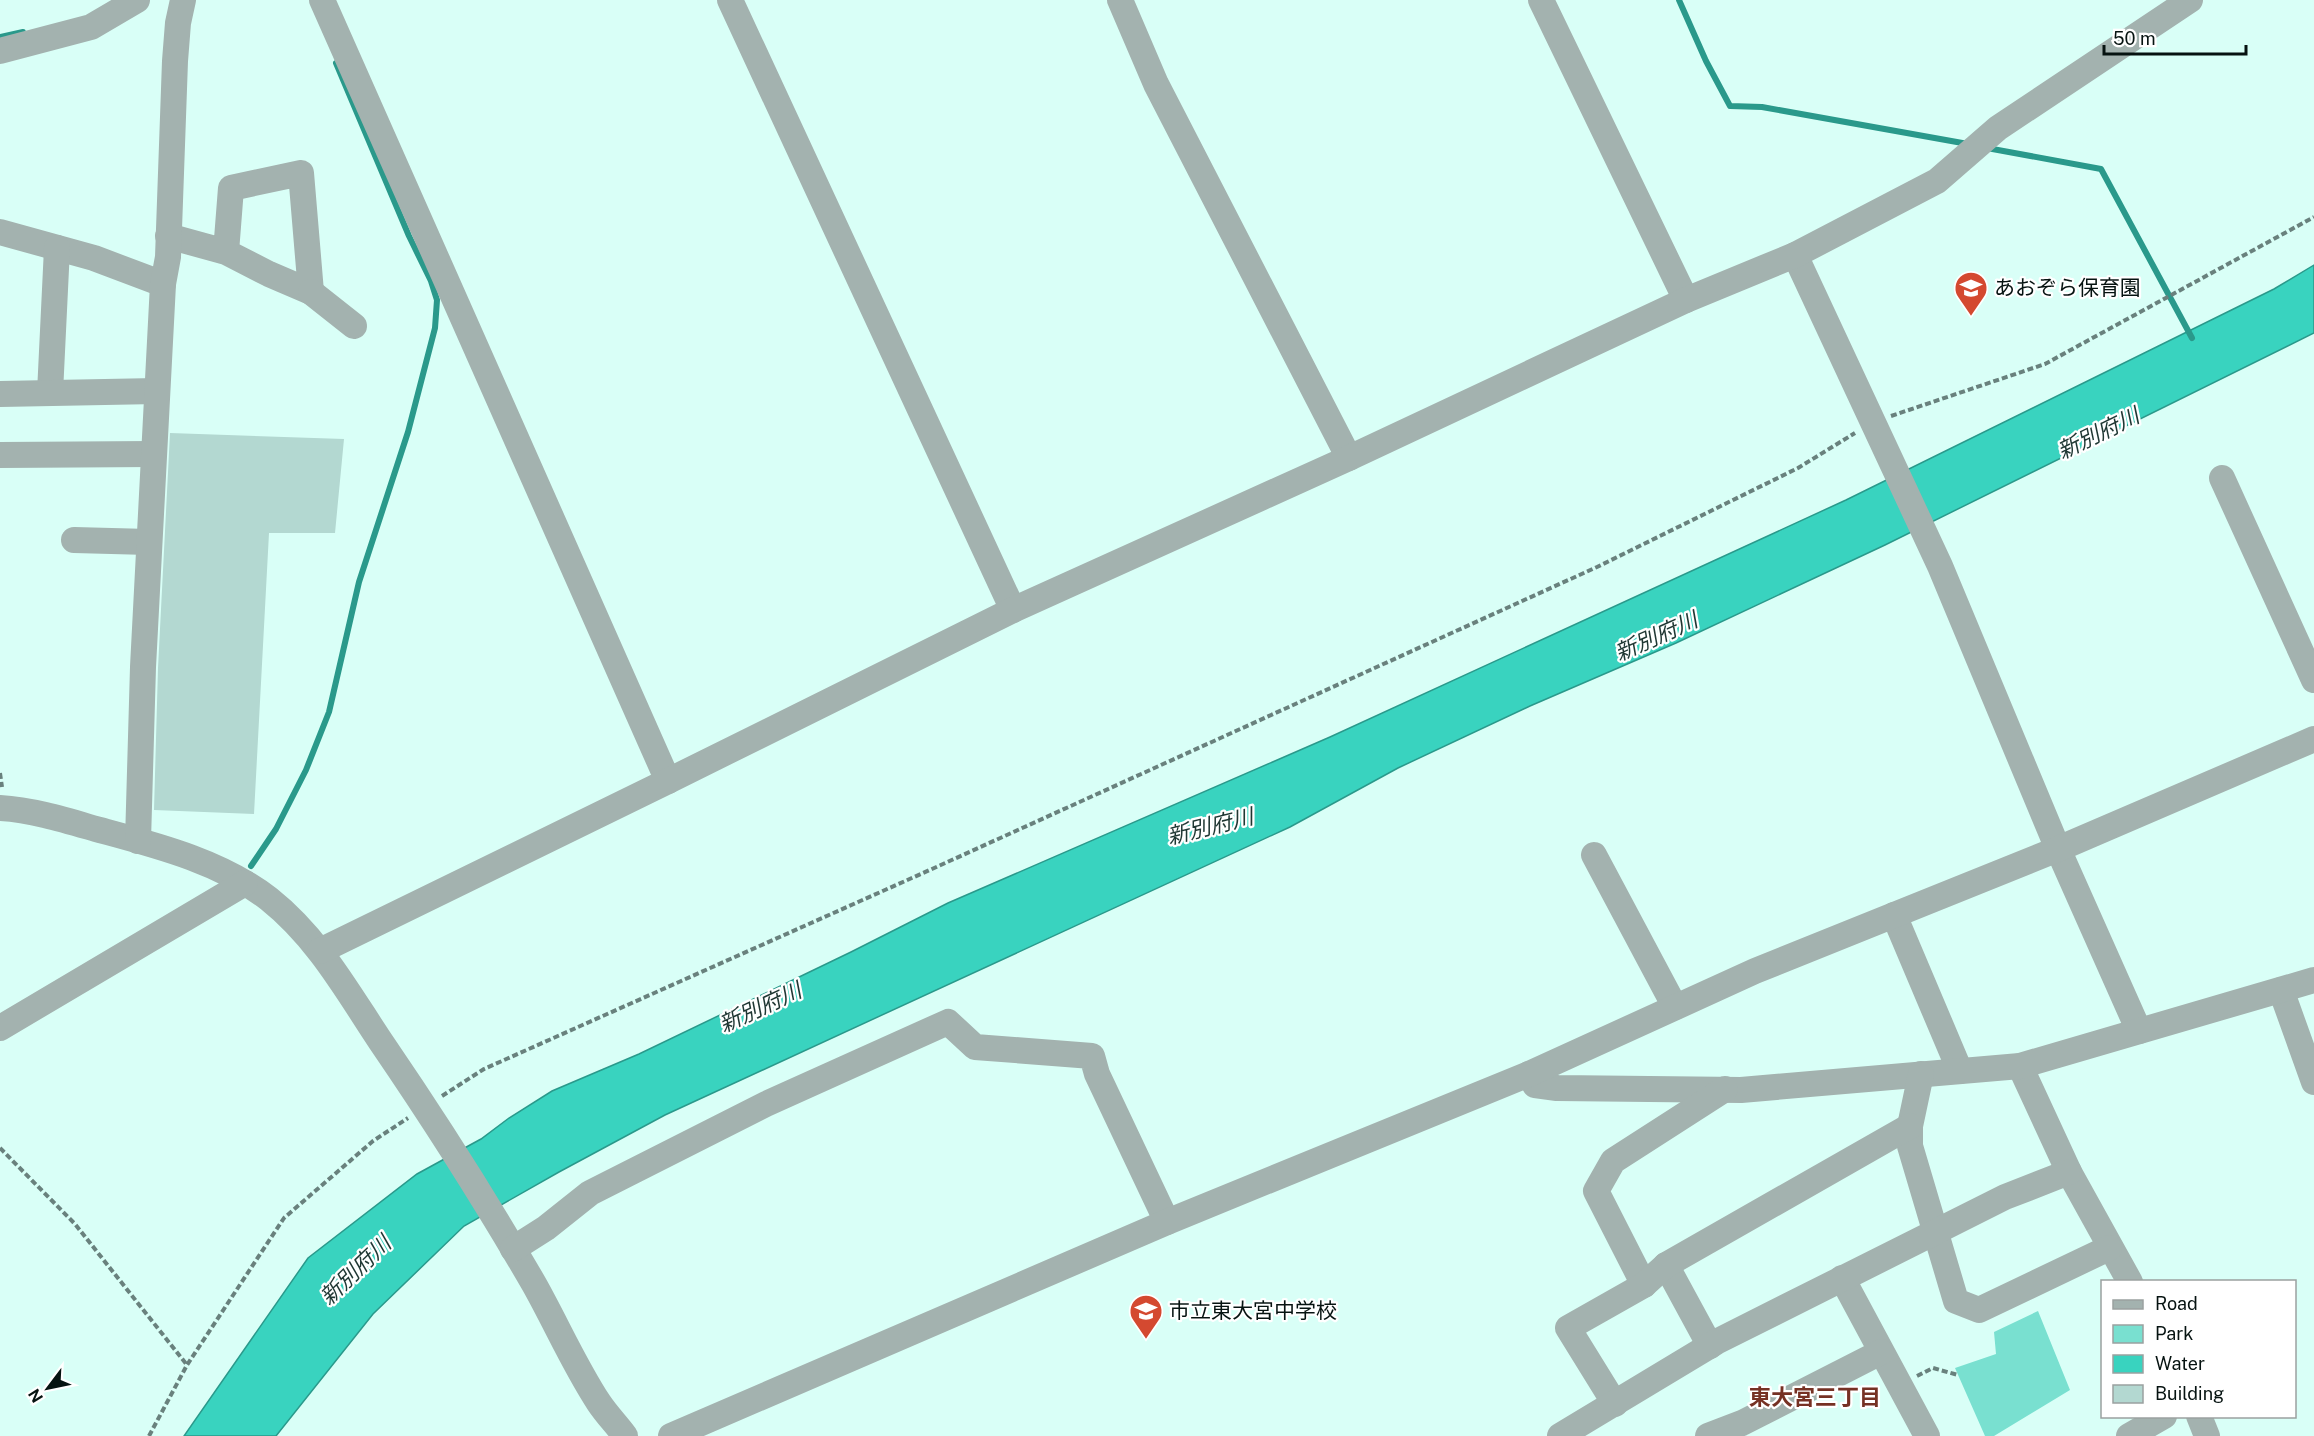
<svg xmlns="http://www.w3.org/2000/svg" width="2314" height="1436" viewBox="0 0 2314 1436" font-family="'Public Sans','Noto Sans JP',sans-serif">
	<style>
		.green { fill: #79e0d0 }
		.water { fill: #39d3bf; stroke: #2a998b; stroke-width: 1.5 }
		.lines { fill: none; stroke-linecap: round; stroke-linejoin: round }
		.stream { stroke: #2a998b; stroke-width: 6 }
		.building { fill: #b3d8d1 }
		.path { stroke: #69817d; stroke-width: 4; stroke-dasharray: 6 3; stroke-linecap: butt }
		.minor { stroke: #a3b2af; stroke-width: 26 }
		.labels { text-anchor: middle; stroke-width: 4.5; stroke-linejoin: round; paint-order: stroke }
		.poi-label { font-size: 21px; fill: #061311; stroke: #fff; text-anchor: start }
		.water-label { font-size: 22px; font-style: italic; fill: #1f3733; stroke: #fff }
		.neighbourhood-label { font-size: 22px; font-weight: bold; fill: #763124; stroke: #fff }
	</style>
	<rect width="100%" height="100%" fill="#d9fff7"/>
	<polygon class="green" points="2038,1311 2070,1390 1994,1436 1985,1436 1955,1368 1996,1354 1994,1332"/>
	<polygon class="water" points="2314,265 2314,333 1885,545 1676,643 1530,706 1398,768 1290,827 665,1115 559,1172 464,1226 373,1314 276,1436 184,1436 308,1258 417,1174 481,1139 509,1118 552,1091 639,1054 851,952 948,903 1330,737 1846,500 2274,289"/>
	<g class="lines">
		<g class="stream">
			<polyline points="1679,0 1706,61 1730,106 1762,107 1968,144"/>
			<polyline points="0,37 23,32"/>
			<polyline points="1987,148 2101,169 2192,338"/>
			<polyline points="251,866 276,829 306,770 329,712 359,582 408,432 435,328 437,300 431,281 409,236 336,63"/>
		</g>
	</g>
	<polygon class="building" points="170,433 344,439 335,533 269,533 254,814 154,810 158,668"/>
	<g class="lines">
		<g class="path">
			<polyline points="1891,416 2045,364 2314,217"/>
			<polyline points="0,773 2,787"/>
			<polyline points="442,1096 484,1069 932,869 1597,567 1798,468 1855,433"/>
			<polyline points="0,1148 75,1224 187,1365"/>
			<polyline points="1917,1376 1933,1368 1958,1375"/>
			<polyline points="149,1436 187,1365 284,1218 373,1141 408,1118"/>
		</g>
		<g class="minor">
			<polyline points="322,0 668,781"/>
			<polyline points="730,0 1013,610"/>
			<polyline points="1120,0 1156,84 1349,458"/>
			<polyline points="1541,0 1686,300"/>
			<polyline points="0,51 91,27 137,0"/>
			<polyline points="0,232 94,258 163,284"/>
			<polyline points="168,236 226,252 269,274 311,292 301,173 231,188 226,252"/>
			<polyline points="1795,255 1940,566 2058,849 2139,1031"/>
			<polyline points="311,292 354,326"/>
			<polyline points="50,393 57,248"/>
			<polyline points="0,394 157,391"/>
			<polyline points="0,455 153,454"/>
			<polyline points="2222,478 2314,680"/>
			<polyline points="74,540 149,542"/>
			<path d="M0 808C33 810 65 820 96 829 155 845 220 861 269 899 318 938 347 991 381 1042 435 1121 486 1201 534 1284 556 1323 574 1365 599 1403 607 1415 617 1425 625 1436"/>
			<polyline points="138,841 143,667 163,284 168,257 175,61 178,23 183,0"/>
			<polyline points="1594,855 1675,1007"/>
			<polyline points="1894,915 1960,1071"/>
			<polyline points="320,951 668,781 1013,610 1349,458 1686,300 1795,255 1937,181 1998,128 2190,0"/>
			<polyline points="2281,990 2314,1082"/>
			<polyline points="0,1028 245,883"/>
			<polyline points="2020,1066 2069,1172 2130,1282"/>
			<polyline points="1529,1074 1535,1085 1557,1088 1741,1090 2020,1066 2314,980"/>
			<polyline points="1921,1074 1910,1126 1910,1146 1956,1301 1979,1310 2109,1248"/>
			<polyline points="513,1249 546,1228 590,1193 766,1104 948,1022 975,1047 1092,1056 1097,1074 1167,1222"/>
			<polyline points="1666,1265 1710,1346"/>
			<polyline points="1842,1278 1927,1436"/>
			<polyline points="1644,1285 1596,1191 1613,1161 1725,1089"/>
			<polyline points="1615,1404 1568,1328 1644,1285 1666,1265 1910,1126"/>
			<polyline points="2199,1416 2207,1436"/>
			<polyline points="671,1436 1167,1222 1529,1074 1755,971 2058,849 2314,739"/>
			<polyline points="1560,1436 1716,1342 2005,1197 2069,1172"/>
			<polyline points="1708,1436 1742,1423 1881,1352"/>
			<polyline points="2129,1436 2164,1416"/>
		</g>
	</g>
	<defs>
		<g id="school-pin" transform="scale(1.725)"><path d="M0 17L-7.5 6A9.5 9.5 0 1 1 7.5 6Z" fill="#d44930" stroke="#fff"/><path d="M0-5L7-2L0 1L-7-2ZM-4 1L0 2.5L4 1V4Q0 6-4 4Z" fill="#fff"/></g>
	</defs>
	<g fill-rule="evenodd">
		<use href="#school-pin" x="1971" y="288"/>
		<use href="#school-pin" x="1146" y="1311"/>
	</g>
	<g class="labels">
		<g class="poi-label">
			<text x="1994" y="295">あおぞら保育園</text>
			<text x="1169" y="1318">市立東大宮中学校</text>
		</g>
		<g class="water-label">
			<text transform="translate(2098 433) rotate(-26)" y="8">新別府川</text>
			<text transform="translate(1656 636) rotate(-24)" y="8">新別府川</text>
			<text transform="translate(1210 826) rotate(-14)" y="8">新別府川</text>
			<text transform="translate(760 1007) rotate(-25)" y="8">新別府川</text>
			<text transform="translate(355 1270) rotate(-44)" y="8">新別府川</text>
		</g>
		<g class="neighbourhood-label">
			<text x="1815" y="1405">東大宮三丁目</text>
		</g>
	</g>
	<rect x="2101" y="1280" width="195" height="138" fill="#ffffff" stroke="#9ba1a0" stroke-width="1.5"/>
	<rect x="2113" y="1300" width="30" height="9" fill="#a3b2af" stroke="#9ba1a0" stroke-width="1.5"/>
	<text x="2155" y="1310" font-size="18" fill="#061311">Road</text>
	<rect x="2113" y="1325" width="30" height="18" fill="#79e0d0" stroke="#9ba1a0" stroke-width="1.5"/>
	<text x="2155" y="1340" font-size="18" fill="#061311">Park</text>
	<rect x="2113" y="1355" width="30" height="18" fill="#39d3bf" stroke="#9ba1a0" stroke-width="1.5"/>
	<text x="2155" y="1370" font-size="18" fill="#061311">Water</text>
	<rect x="2113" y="1385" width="30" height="18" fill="#b3d8d1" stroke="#9ba1a0" stroke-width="1.5"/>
	<text x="2155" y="1400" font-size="18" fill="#061311">Building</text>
	<g transform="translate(48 1388) rotate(238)" stroke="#ffffff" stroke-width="4.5" paint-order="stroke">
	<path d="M0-4.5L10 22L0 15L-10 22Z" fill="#061311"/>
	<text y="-9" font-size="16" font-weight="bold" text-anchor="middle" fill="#061311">N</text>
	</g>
	<path d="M2104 45v9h142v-9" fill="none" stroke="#061311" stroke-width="3"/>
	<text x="2113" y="45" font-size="18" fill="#061311" stroke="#ffffff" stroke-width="4.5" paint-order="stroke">50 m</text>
</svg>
